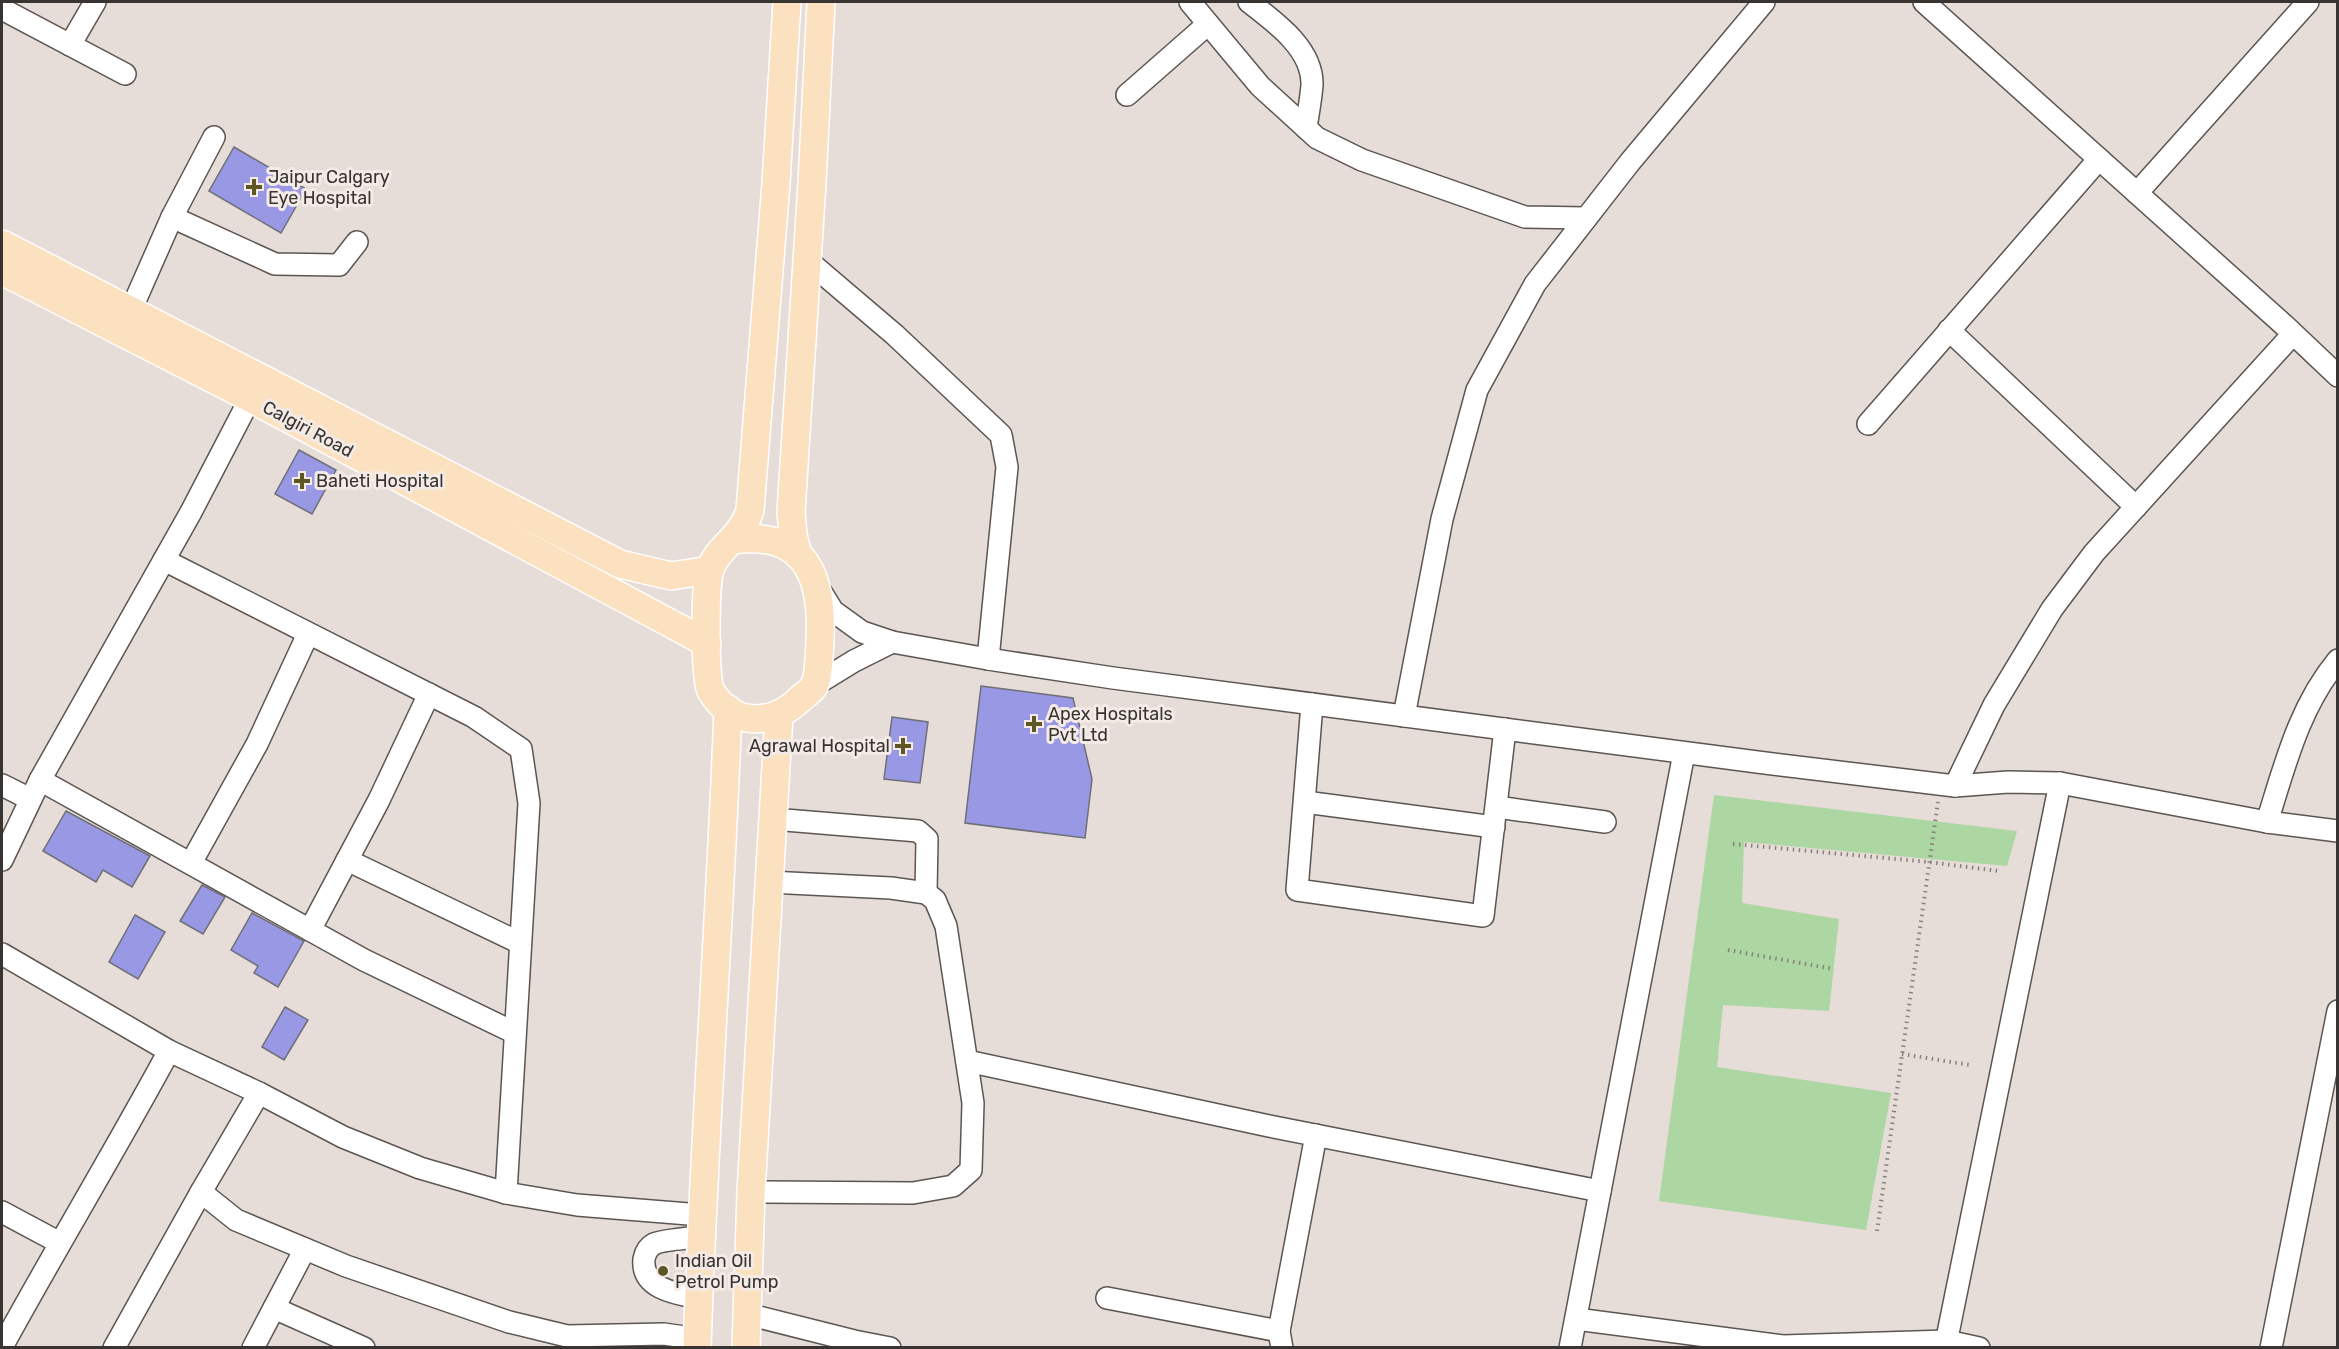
<svg xmlns="http://www.w3.org/2000/svg" width="2339" height="1349" viewBox="0 0 2339 1349" font-family="Rubik,sans-serif">
	<style>
		.green { fill: #acd6a2 }
		.building { fill: #9898e5; stroke: #6f6f77; stroke-width: 1.5 }
		.lines { fill: none; stroke-linecap: round; stroke-linejoin: round }
		.minor-casing { stroke: #5c5551; stroke-width: 24 }
		.major-casing { stroke: #fff; stroke-width: 30 }
		.path { stroke: #88827f; stroke-width: 4; stroke-dasharray: 1.5 4.5; stroke-linecap: butt }
		.minor { stroke: #fff; stroke-width: 21 }
		.major { stroke: #fbe1bf; stroke-width: 27 }
		.poi-dot { fill: #5f5723; stroke: #f4eae6; stroke-width: 2 }
		.labels { text-anchor: middle; stroke-width: 6; stroke-linejoin: round; paint-order: stroke }
		.poi-label { font-size: 18px; fill: #373432; stroke: #f4eae6; text-anchor: start }
		.street-label { font-size: 18px; fill: #373432; stroke: #f4eae6 }
	</style>
	<rect width="100%" height="100%" fill="#e6ddd8"/>
	<polygon class="green" points="1714,795 2017,831 2007,866 1744,842 1742,903 1839,919 1829,1011 1723,1005 1717,1067 1891,1093 1866,1230 1659,1201"/>
	<g class="building">
		<polygon points="234,147 306,189 281,233 209,191"/>
		<polygon points="299,450 336,470 312,514 275,494"/>
		<polygon points="981,686 1073,698 1092,779 1085,838 965,823"/>
		<polygon points="892,717 928,722 920,783 884,779"/>
		<polygon points="66,811 150,856 132,887 103,870 96,882 43,851"/>
		<polygon points="202,885 225,897 203,934 180,921"/>
		<polygon points="252,913 304,941 278,987 254,973 258,966 231,950"/>
		<polygon points="135,915 165,932 138,979 109,962"/>
		<polygon points="285,1007 308,1020 284,1060 262,1047"/>
	</g>
	<g class="lines">
		<g class="minor-casing">
			<g id="minor">
				<polyline points="1190,2 1260,86 1317,138 1362,160 1525,217 1586,218"/>
				<path d="M1249 2C1275 22 1313 49 1312 85 1311 99 1308 114 1306 128"/>
				<polyline points="1924,2 2284,325 2338,376"/>
				<polyline points="2,9 125,74"/>
				<polyline points="70,45 95,2"/>
				<polyline points="1127,95 1208,24"/>
				<polyline points="2137,193 2308,2"/>
				<polyline points="172,217 275,264 339,265 357,242"/>
				<polyline points="807,260 895,335 1001,435 1007,467 988,659"/>
				<polyline points="131,310 172,217 214,137"/>
				<polyline points="1949,330 2136,507"/>
				<polyline points="1868,424 2099,159"/>
				<polyline points="164,560 474,717 521,749 529,803 506,1193"/>
				<polyline points="818,587 833,611 862,632 892,642 988,659 1113,678 1765,763 1955,786 2008,782 2060,783 2267,822 2338,831"/>
				<polyline points="815,685 854,661 892,642"/>
				<polyline points="1312,704 1297,890 1483,916 1505,729"/>
				<polyline points="1404,716 1442,519 1477,390 1535,284 1630,162 1764,2"/>
				<polyline points="40,780 364,960 515,1033"/>
				<polyline points="2,785 30,799"/>
				<polyline points="1955,786 1994,705 2052,609 2094,553 2293,334"/>
				<polyline points="1305,802 1494,827"/>
				<polyline points="1497,807 1605,822"/>
				<polyline points="773,819 918,831 927,839 926,893"/>
				<path d="M2267 822C2285 765 2299 707 2338 660"/>
				<polyline points="2,860 40,780 191,512 257,385"/>
				<polyline points="347,860 520,943"/>
				<polyline points="191,863 257,744 308,634"/>
				<polyline points="310,930 379,800 429,694"/>
				<polyline points="2,954 169,1051 259,1093 343,1137 420,1168 506,1193 577,1205 701,1215"/>
				<polyline points="967,1061 1269,1126 1600,1191"/>
				<polyline points="201,1192 236,1220 346,1266 509,1322 567,1336 664,1334 698,1339"/>
				<polyline points="751,1192 913,1193 953,1186 971,1170 973,1103 946,926 935,900 926,893 891,888 769,882"/>
				<polyline points="2,1212 60,1243"/>
				<path d="M699 1298C677 1294 641 1289 644 1259 645 1254 648 1247 654 1244 661 1240 691 1238 700 1237"/>
				<polyline points="1107,1298 1279,1331"/>
				<polyline points="274,1308 364,1348"/>
				<polyline points="747,1314 854,1341 890,1348"/>
				<polyline points="1576,1319 1783,1346 1947,1341 1979,1348"/>
				<path d="M2 1347C56 1248 115 1151 169 1051"/>
				<polyline points="114,1348 201,1192 259,1093"/>
				<polyline points="253,1348 305,1249"/>
				<polyline points="1282,1348 1279,1331 1316,1135"/>
				<polyline points="1570,1348 1684,753"/>
				<polyline points="1945,1348 2060,783"/>
				<polyline points="2271,1348 2338,1011"/>
			</g>
		</g>
		<g class="major-casing">
			<g id="major">
				<polyline points="2,244 620,564 671,576 710,570"/>
				<polyline points="2,271 250,398 707,643"/>
				<path d="M733 540C805 530 823 576 820 638 819 653 820 670 815 684 813 690 804 695 799 700 772 726 732 727 711 691 704 678 705 585 710 569 719 545 742 538 750 510L776 183 787 2"/>
				<polyline points="798,555 793,535 791,512 812,183 821,2"/>
				<path d="M697 1348C704 1135 720 922 728 709"/>
				<polyline points="746,1348 751,1192 779,715"/>
			</g>
		</g>
		<g class="path">
			<polyline points="1733,844 1929,862 1999,871"/>
			<polyline points="1728,950 1834,969"/>
			<polyline points="1902,1054 1970,1065"/>
			<polyline points="1877,1231 1938,802"/>
		</g>
		<use href="#minor" class="minor"/>
		<use href="#major" class="major"/>
	</g>
	<g class="poi-dot">
		<path d="M251 178h6v6h6v6h-6v6h-6v-6h-6v-6h6z"/>
		<path d="M299 472h6v6h6v6h-6v6h-6v-6h-6v-6h6z"/>
		<path d="M1031 715h6v6h6v6h-6v6h-6v-6h-6v-6h6z"/>
		<path d="M900 737h6v6h6v6h-6v6h-6v-6h-6v-6h6z"/>
		<circle cx="663" cy="1271" r="6"/>
	</g>
	<g class="labels">
		<g class="poi-label">
			<text x="268" y="183">Jaipur Calgary<tspan x="268" dy="21">Eye Hospital</tspan></text>
			<text x="316" y="487">Baheti Hospital</text>
			<text x="1048" y="720">Apex Hospitals<tspan x="1048" dy="21">Pvt Ltd</tspan></text>
			<text x="890" y="752" text-anchor="end">Agrawal Hospital</text>
			<text x="675" y="1267">Indian Oil<tspan x="675" dy="21">Petrol Pump</tspan></text>
		</g>
		<g class="street-label">
			<text transform="translate(308 429) rotate(28)" y="6">Calgiri Road</text>
		</g>
	</g>
	<rect width="2339" height="1349" fill="none" stroke="#373432" stroke-width="6"/>
</svg>
